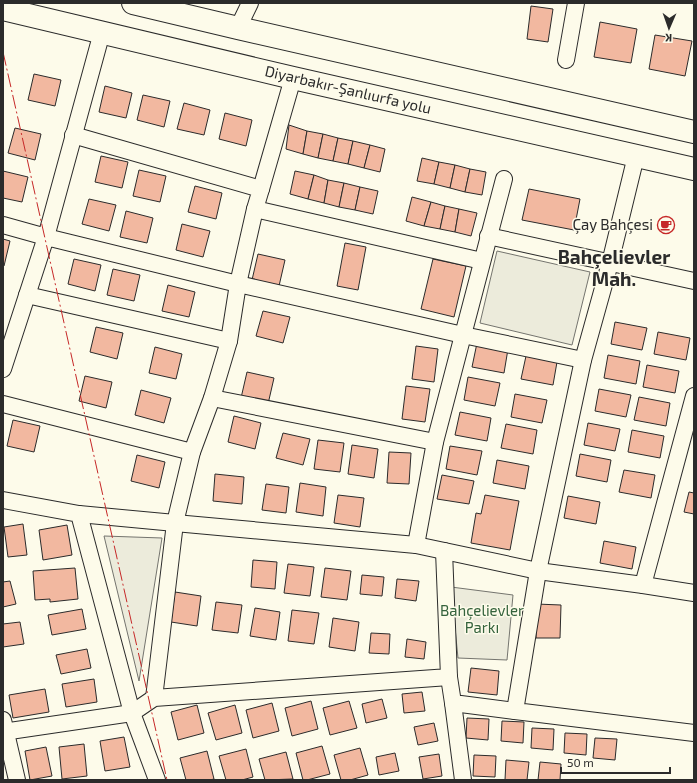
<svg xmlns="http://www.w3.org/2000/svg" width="697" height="783" viewBox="0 0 697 783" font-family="'Exo 2',sans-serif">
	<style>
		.green { fill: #ecebdb; stroke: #74746e }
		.building { fill: #f2b8a0; stroke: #2b2b2b }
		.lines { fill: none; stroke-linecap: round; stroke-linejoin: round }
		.minor-casing { stroke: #2b2b2b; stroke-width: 18 }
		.highway-casing { stroke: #2b2b2b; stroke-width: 24 }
		.minor { stroke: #fdfbea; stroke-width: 16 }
		.highway { stroke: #fdfbea; stroke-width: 22 }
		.power { stroke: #c62828; stroke-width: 1; stroke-dasharray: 14 3 2 3; stroke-linecap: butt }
		.labels { text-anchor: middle; stroke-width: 3; stroke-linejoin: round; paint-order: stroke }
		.street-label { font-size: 15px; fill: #2b2b2b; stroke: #fdfbea }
		.poi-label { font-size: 15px; fill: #2b2b2b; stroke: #fdfbea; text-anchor: end }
		.park-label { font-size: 15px; fill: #34623c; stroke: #fdfbea }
		.district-label { font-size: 19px; font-weight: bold; fill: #2b2b2b; stroke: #fdfbea }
	</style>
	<rect width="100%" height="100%" fill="#fdfbea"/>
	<g class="green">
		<polygon points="497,251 590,272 572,345 480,323"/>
		<polygon points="104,536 162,538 139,681"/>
		<polygon points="451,587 513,595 507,660 458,658"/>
	</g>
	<g class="building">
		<polygon points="531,6 553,9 548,42 527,39"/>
		<polygon points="600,22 637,29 631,63 594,57"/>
		<polygon points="655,35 692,41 685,76 649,69"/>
		<polygon points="34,74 61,80 55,106 28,100"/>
		<polygon points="105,86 132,93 126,118 99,112"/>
		<polygon points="143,95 170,101 164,127 137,120"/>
		<polygon points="184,103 210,110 204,135 177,129"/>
		<polygon points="225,113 252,120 246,146 219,139"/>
		<polygon points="289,125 307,131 303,154 286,149"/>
		<polygon points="15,128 41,134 35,160 8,153"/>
		<polygon points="307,131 323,134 318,158 303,154"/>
		<polygon points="323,134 338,138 333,161 318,158"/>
		<polygon points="338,138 353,141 348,164 333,161"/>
		<polygon points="353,141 370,145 364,168 348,164"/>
		<polygon points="370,145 385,149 380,172 364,168"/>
		<polygon points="101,156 128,162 122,188 95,182"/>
		<polygon points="422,158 439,162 434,184 417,181"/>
		<polygon points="439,162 455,165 450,188 434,184"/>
		<polygon points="455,165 470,169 465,192 450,188"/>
		<polygon points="470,169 486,172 482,195 465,192"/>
		<polygon points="139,170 166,176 160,202 133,196"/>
		<polygon points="3,171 28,177 22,202 3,198"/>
		<polygon points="295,171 314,175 308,199 290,194"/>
		<polygon points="314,175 328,180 324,203 308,199"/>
		<polygon points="328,180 344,183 339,207 324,203"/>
		<polygon points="344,183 360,187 355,210 339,207"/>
		<polygon points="195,186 222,193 216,219 188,212"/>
		<polygon points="360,187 378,191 373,214 355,210"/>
		<polygon points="529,189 580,199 574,230 522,220"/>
		<polygon points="412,197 431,202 424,226 406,221"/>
		<polygon points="89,199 116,205 109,231 82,224"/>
		<polygon points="431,202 445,206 440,229 424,226"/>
		<polygon points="445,206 459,209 455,232 440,229"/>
		<polygon points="459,209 477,213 471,236 455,232"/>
		<polygon points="126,211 153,218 147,243 120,237"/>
		<polygon points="182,224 210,231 203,257 176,250"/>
		<polygon points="3,239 10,241 4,266 3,266"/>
		<polygon points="345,243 366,247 358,290 337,286"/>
		<polygon points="258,254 285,260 279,286 252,280"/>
		<polygon points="74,259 101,265 95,291 68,284"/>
		<polygon points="433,259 466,266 454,317 421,309"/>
		<polygon points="113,269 140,275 134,301 107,295"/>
		<polygon points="168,285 195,292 189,317 162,311"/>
		<polygon points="263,311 290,317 283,343 256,336"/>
		<polygon points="615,322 647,328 642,350 611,344"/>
		<polygon points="96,327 123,333 117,359 90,352"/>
		<polygon points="658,332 690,338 686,360 654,354"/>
		<polygon points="477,343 508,349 504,373 472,367"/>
		<polygon points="416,346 438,349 434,382 412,379"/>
		<polygon points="155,347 182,354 176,379 149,373"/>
		<polygon points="608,355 640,361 636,384 604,378"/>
		<polygon points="526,356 557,362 553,385 521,379"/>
		<polygon points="647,365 679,371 675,393 643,387"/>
		<polygon points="247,372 274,378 268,404 241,398"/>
		<polygon points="85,376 112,382 106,408 79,401"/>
		<polygon points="468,377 500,383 495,406 464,400"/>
		<polygon points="406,386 430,389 425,422 402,419"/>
		<polygon points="599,389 631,395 626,417 595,411"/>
		<polygon points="141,390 171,398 164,423 135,415"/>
		<polygon points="515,394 547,400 542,423 511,417"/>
		<polygon points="639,397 670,403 666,426 634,420"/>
		<polygon points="460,412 491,418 487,441 455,435"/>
		<polygon points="234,416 261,423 255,449 228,442"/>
		<polygon points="13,420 40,426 34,452 7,446"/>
		<polygon points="588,423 620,429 615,451 584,445"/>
		<polygon points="506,424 537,430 533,454 501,448"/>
		<polygon points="632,430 664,436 660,458 628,452"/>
		<polygon points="283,433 310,439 303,465 276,458"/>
		<polygon points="318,440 344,443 340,472 314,469"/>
		<polygon points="352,445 378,449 374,478 348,474"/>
		<polygon points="450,446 482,451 477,475 446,469"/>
		<polygon points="389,452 411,453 409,484 387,483"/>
		<polygon points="580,454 611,460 607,482 576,476"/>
		<polygon points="137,455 165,462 159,488 131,481"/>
		<polygon points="497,460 529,466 525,489 493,483"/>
		<polygon points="624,470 655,475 651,498 619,492"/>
		<polygon points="215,474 244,477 242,504 213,501"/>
		<polygon points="442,475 474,481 469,504 437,499"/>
		<polygon points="300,483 326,487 323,516 296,512"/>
		<polygon points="266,484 289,487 286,513 262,510"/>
		<polygon points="689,492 694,493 694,514 684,512"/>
		<polygon points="338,495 364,498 360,527 334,523"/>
		<polygon points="485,495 519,501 510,550 471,543 476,513 481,514"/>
		<polygon points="568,496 600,502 596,524 564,518"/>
		<polygon points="23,524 27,555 8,557 4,527"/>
		<polygon points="67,525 72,555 43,560 39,530"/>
		<polygon points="604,541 636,547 632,569 600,563"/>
		<polygon points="253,560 277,562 275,589 251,587"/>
		<polygon points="288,564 314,567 310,596 284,593"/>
		<polygon points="75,568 78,599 50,602 50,599 35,600 33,571"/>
		<polygon points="325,568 351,571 347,600 321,597"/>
		<polygon points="362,575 384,577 382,596 360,594"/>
		<polygon points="397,579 419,581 416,601 395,598"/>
		<polygon points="10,581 16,604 3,607 3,582"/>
		<polygon points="175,592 201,596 197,626 171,622"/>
		<polygon points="216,602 242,605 238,633 212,630"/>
		<polygon points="536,604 561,605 560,638 536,638"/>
		<polygon points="255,608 280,612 276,640 250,636"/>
		<polygon points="82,609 86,629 52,635 48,615"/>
		<polygon points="292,610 319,613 314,644 288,641"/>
		<polygon points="333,618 359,622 355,651 329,647"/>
		<polygon points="20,622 24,644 3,647 3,624"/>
		<polygon points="371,633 390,634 389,654 369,653"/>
		<polygon points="407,639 426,642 424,659 405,657"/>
		<polygon points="87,649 91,668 61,674 56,655"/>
		<polygon points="471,668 499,671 497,695 468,692"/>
		<polygon points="94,679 97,702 66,707 62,684"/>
		<polygon points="45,689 49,712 13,718 9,695"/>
		<polygon points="422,692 425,711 404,713 402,694"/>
		<polygon points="382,699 387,718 366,723 362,704"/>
		<polygon points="311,701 318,729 292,736 285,708"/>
		<polygon points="349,701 357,728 330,735 323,708"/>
		<polygon points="272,703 279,731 253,738 246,710"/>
		<polygon points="197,705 204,733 178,740 171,712"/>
		<polygon points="235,705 242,733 216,740 208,713"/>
		<polygon points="467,718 489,719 488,740 466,738"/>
		<polygon points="502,721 524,722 523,743 501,741"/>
		<polygon points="434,723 438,741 418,745 414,727"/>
		<polygon points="532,728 554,729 553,750 531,748"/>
		<polygon points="565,733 587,734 586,755 564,753"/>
		<polygon points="124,737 130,767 105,771 100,741"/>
		<polygon points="595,738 617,739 615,760 593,758"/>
		<polygon points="84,744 87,776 62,779 59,747"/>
		<polygon points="322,746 330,774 307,780 303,780 296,753"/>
		<polygon points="46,747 52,776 30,780 25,751"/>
		<polygon points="360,748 368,775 350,780 341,780 334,755"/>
		<polygon points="246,749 253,777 242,780 226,780 219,756"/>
		<polygon points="207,751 214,779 210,780 186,780 180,758"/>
		<polygon points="286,752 293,779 265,780 259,759"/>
		<polygon points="395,753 399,771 379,775 376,757"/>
		<polygon points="439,754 442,776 423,779 419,757"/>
		<polygon points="474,755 496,756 495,777 473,776"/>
		<polygon points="506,760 529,762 527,780 505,780"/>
		<polygon points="540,762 561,764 560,780 538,780"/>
	</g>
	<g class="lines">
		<g class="minor-casing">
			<g id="minor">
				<polyline points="238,28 250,3"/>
				<polyline points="566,60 576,3"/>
				<polyline points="636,156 610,263 583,360 538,571 515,711 694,733"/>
				<polyline points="504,179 463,335 583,360"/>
				<polyline points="261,189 293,78"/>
				<polyline points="255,209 482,261"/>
				<polyline points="3,225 46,237 102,32"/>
				<polyline points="488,236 694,281"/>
				<polyline points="27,295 229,341"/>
				<polyline points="3,369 46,237 238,284 255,209 261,189 73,135"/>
				<polyline points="212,398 435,442"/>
				<polyline points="3,404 192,452"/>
				<polyline points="3,500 79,514 132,713 157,780"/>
				<polyline points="79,514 175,523 416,545 538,571 643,585 694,593"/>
				<polyline points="643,585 694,396"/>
				<polyline points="449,677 453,703 515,711"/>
				<polyline points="154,698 175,523 192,452 212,398 229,341 238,284 463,335 435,442 416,545"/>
				<polyline points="453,703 463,780"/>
				<polyline points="3,720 17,780"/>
				<polyline points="3,732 132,713 154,698 449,677 444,551"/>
			</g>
		</g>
		<g class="highway-casing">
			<g id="highway">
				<polyline points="133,3 238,28 694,132"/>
				<polyline points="3,9 293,78 694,169"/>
			</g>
		</g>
		<use href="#minor" class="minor"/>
		<use href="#highway" class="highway"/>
		<polyline class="power" points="3,52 167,780"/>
	</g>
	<defs>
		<g id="cafe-ring" transform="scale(0.9)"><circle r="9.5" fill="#fdfbea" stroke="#c62828" stroke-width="1.5"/><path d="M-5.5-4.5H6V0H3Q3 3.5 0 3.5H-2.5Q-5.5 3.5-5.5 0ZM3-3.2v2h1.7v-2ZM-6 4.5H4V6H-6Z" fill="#c62828"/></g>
	</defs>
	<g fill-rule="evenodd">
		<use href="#cafe-ring" x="666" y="225"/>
	</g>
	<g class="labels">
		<g class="street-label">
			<text transform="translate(348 90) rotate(13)" y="5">Diyarbakır-Şanlıurfa yolu</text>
		</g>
		<g class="poi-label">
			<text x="653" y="230">Çay Bahçesi</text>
		</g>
		<g class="park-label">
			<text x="482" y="616">Bahçelievler<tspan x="482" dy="17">Parkı</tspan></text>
		</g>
		<g class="district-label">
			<text x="614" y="264">Bahçelievler<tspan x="614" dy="22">Mah.</tspan></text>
		</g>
	</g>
	<rect width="697" height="783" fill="none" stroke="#2b2b2b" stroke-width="8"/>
	<g transform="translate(669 28) rotate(182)" stroke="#fdfbea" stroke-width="3" paint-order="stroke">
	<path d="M0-3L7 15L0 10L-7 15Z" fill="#2b2b2b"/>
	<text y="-6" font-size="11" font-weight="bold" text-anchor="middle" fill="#2b2b2b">K</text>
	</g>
	<path d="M561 767v6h109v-6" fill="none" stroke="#2b2b2b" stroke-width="2"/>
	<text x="567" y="767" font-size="12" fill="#2b2b2b" stroke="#fdfbea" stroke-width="3" paint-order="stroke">50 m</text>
</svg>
